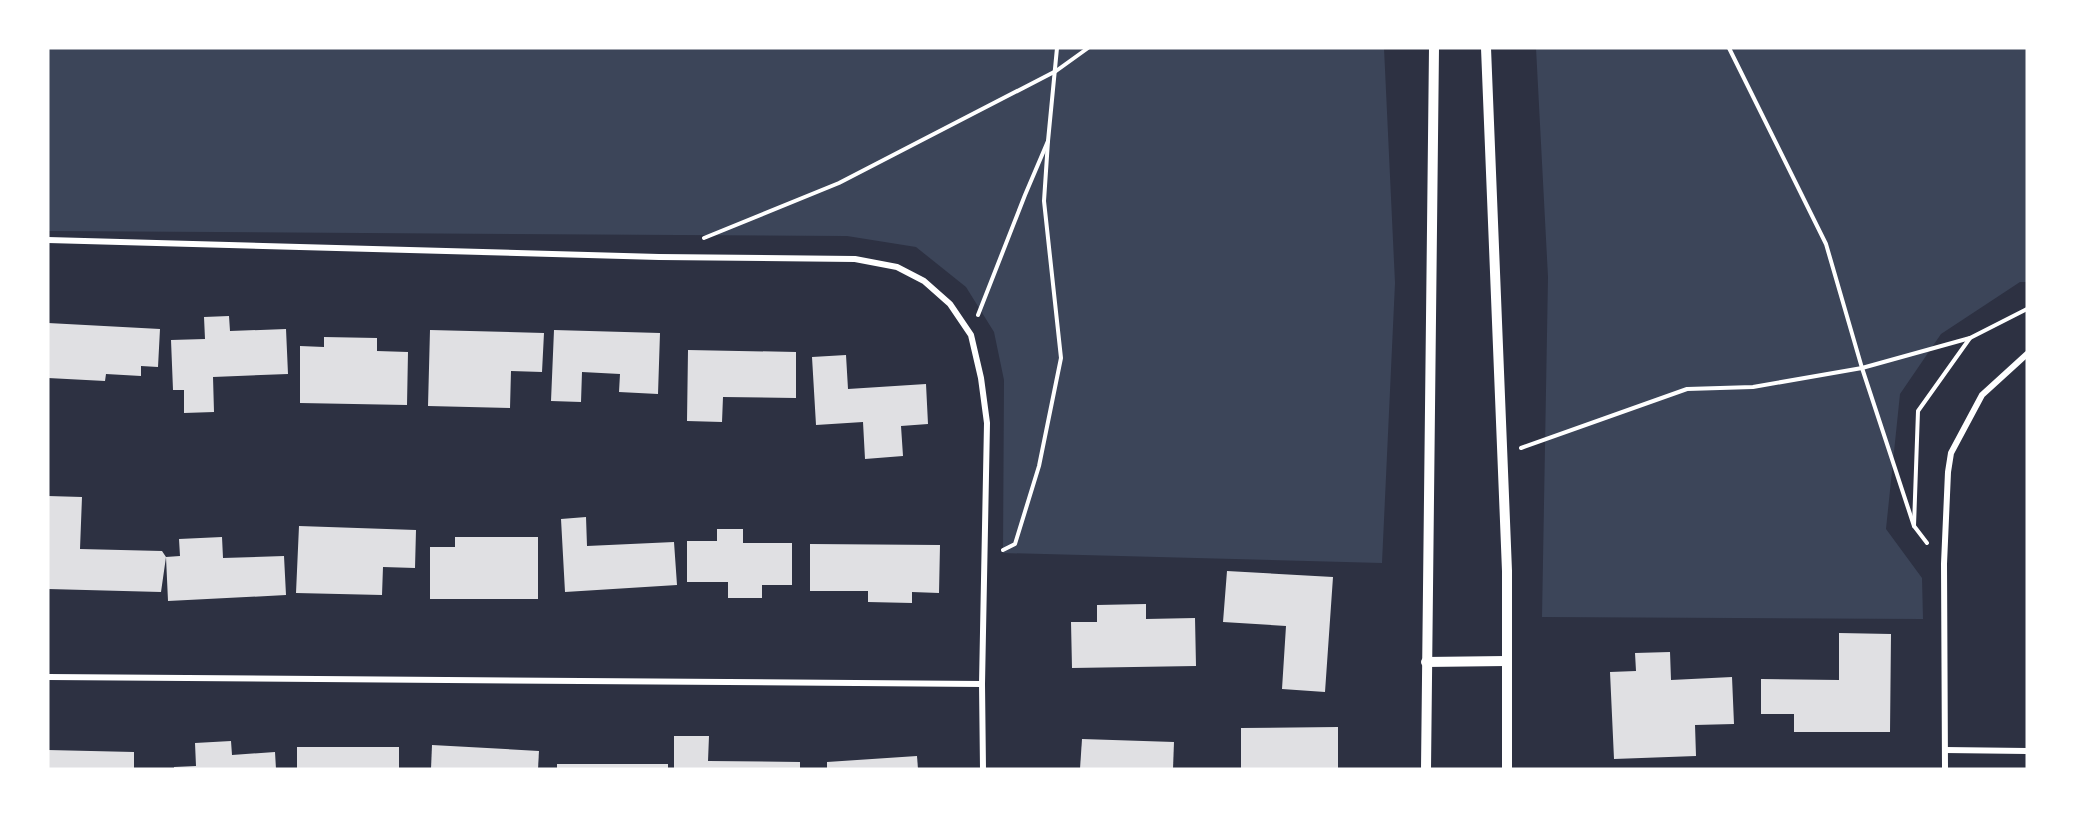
<svg xmlns="http://www.w3.org/2000/svg" width="2075" height="817" viewBox="0 0 2075 817" font-family="Figtree,sans-serif">
	<style>
		.green { fill: #3c4559 }
		.building { fill: #e0e0e3 }
		.lines { fill: none; stroke-linecap: round; stroke-linejoin: round }
		.path { stroke: #fff; stroke-width: 4 }
		.minor { stroke: #fff; stroke-width: 6 }
		.tertiary { stroke: #fff; stroke-width: 10 }
	</style>
	<rect width="100%" height="100%" fill="#2d3142"/>
	<g class="green">
		<polygon points="48,48 1384,48 1395,283 1382,563 1003,553 1004,380 994,332 966,287 916,247 847,236 48,231"/>
		<polygon points="1536,48 2027,48 2027,282 2020,282 1941,334 1900,394 1886,529 1922,578 1923,619 1542,617 1548,277"/>
	</g>
	<g class="building">
		<polygon points="229,316 230,331 286,329 288,374 213,377 214,412 184,413 184,390 173,390 171,340 205,339 204,317"/>
		<polygon points="48,323 160,329 158,367 141,366 141,376 106,374 105,381 48,378"/>
		<polygon points="430,330 544,333 542,372 511,371 510,408 428,406"/>
		<polygon points="554,330 660,333 658,394 619,392 620,374 582,372 581,402 551,401"/>
		<polygon points="324,337 377,338 377,351 408,352 407,405 300,403 300,346 324,347"/>
		<polygon points="688,350 796,352 796,398 723,397 722,422 687,421"/>
		<polygon points="846,355 848,389 926,384 928,424 901,426 903,456 865,459 863,422 816,425 812,357"/>
		<polygon points="48,496 82,497 80,549 162,551 166,557 161,592 48,589"/>
		<polygon points="586,517 587,546 674,542 677,585 565,592 561,519"/>
		<polygon points="299,526 416,530 415,568 383,567 382,595 296,593"/>
		<polygon points="717,529 743,529 743,543 792,543 792,585 762,585 762,598 728,598 728,582 687,582 687,541 717,541"/>
		<polygon points="222,537 223,558 284,556 286,595 168,601 166,557 180,556 179,539"/>
		<polygon points="455,537 538,537 538,599 430,599 430,547 455,547"/>
		<polygon points="810,544 940,545 939,593 912,592 912,603 868,602 868,591 810,591"/>
		<polygon points="1227,571 1333,577 1325,692 1282,689 1286,626 1223,622"/>
		<polygon points="1146,604 1146,619 1195,618 1196,666 1072,668 1071,622 1097,622 1097,605"/>
		<polygon points="1839,633 1891,634 1890,732 1794,732 1794,714 1761,714 1761,679 1839,680"/>
		<polygon points="1670,652 1671,680 1732,677 1734,724 1695,725 1696,756 1614,759 1610,672 1636,671 1635,653"/>
		<polygon points="1338,727 1338,769 1241,769 1241,728"/>
		<polygon points="674,736 709,736 708,761 800,762 800,769 674,769"/>
		<polygon points="1082,739 1174,742 1173,769 1080,769"/>
		<polygon points="231,741 232,755 275,752 276,769 174,769 174,767 196,766 195,743"/>
		<polygon points="432,745 539,751 538,769 431,769"/>
		<rect x="297" y="747" width="102" height="22"/>
		<polygon points="48,750 134,752 134,769 48,769"/>
		<polygon points="917,756 918,769 827,769 827,762"/>
		<rect x="557" y="764" width="111" height="5"/>
	</g>
	<g class="lines">
		<g class="path">
			<polyline points="1729,48 1826,244 1862,368 1914,526"/>
			<polyline points="704,238 839,183 1056,71 1088,48"/>
			<polyline points="978,315 1025,195 1048,141 1057,48"/>
			<polyline points="1521,448 1687,389 1753,387 1862,368 1970,338"/>
			<polyline points="1927,543 1914,526 1918,411 1970,338 2027,309"/>
			<polyline points="1003,550 1015,544 1039,466 1061,358 1044,201 1048,141"/>
		</g>
		<g class="minor">
			<polyline points="48,240 659,257 855,259 897,267 924,281 950,304 971,335 981,378 987,423 982,684 983,769"/>
			<polyline points="48,677 982,684"/>
			<polyline points="1945,750 2027,751"/>
			<polyline points="1945,769 1944,564 1948,472 1951,453 1982,395 2027,354"/>
		</g>
		<g class="tertiary">
			<polyline points="1486,48 1507,571 1507,769"/>
			<polyline points="1426,662 1506,661"/>
			<polyline points="1426,769 1434,48"/>
		</g>
	</g>
	<rect width="2075" height="817" fill="none" stroke="#ffffff" stroke-width="99"/>
</svg>
